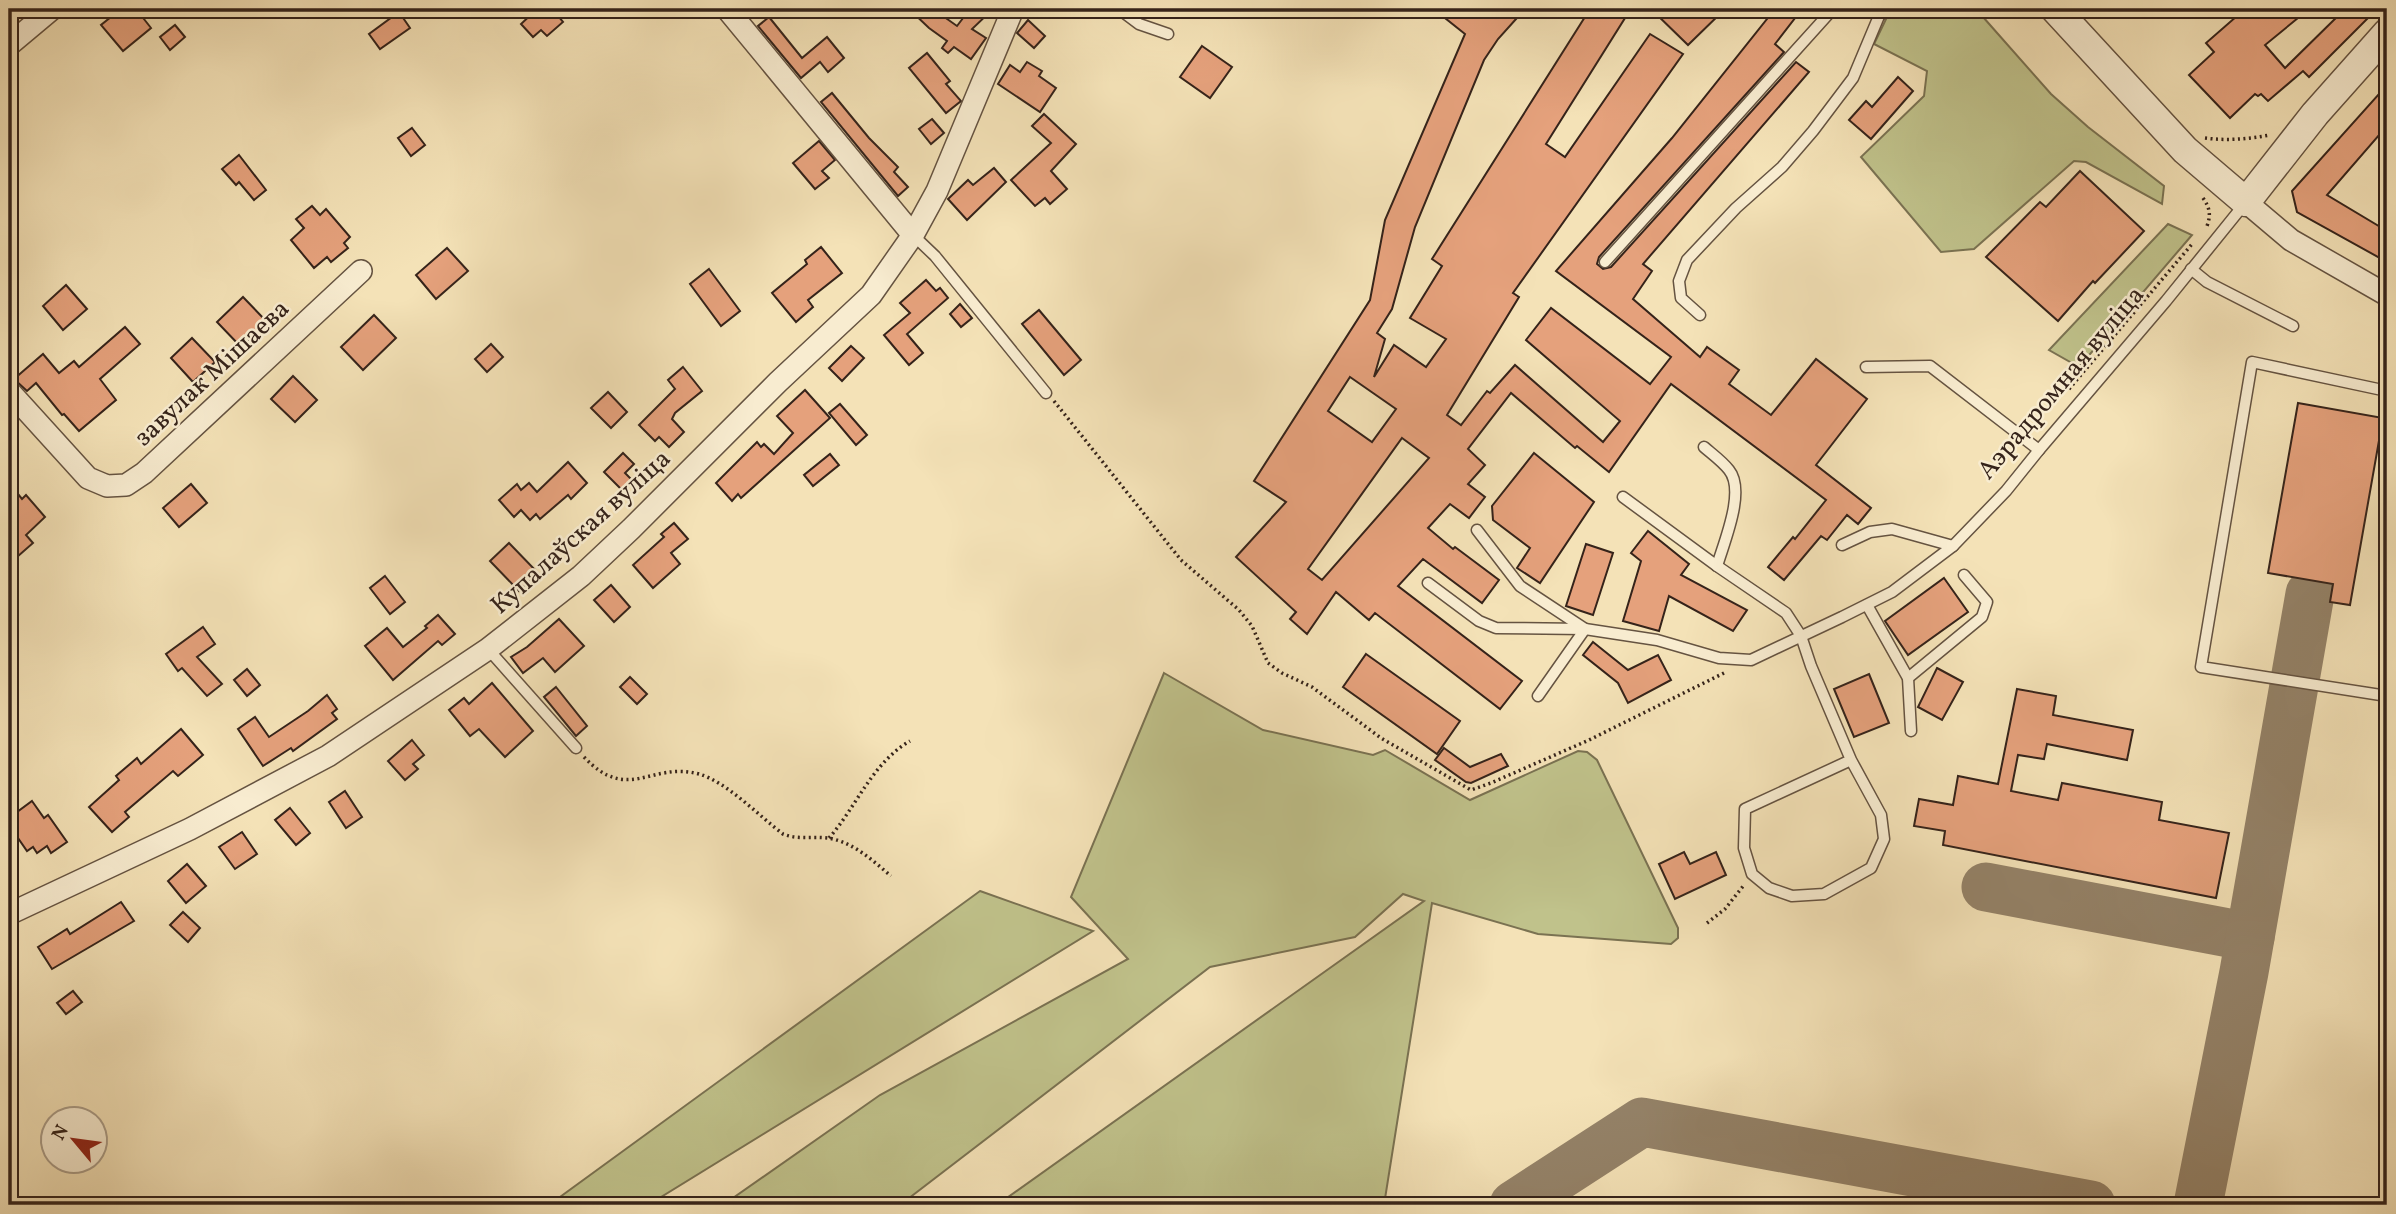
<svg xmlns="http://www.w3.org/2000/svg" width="2396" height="1214" viewBox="0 0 2396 1214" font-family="Vollkorn,serif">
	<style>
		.green { fill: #c0c28b; stroke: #7a7252; stroke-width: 2 }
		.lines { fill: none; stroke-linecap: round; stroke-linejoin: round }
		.taxiway { stroke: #948268; stroke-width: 49 }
		.building { fill: #e5a17c; stroke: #35231a; stroke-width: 2; fill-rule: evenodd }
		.service-casing { stroke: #655341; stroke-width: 13 }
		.minor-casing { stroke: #655341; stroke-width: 24 }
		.tertiary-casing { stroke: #655341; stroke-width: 31 }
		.path { stroke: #35231a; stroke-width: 3.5; stroke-dasharray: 2 3.5; stroke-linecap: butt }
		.service { stroke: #f8ecd0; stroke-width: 10 }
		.minor { stroke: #f8ecd0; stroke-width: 21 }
		.tertiary { stroke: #f8ecd0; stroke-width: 28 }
		.labels { text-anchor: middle; stroke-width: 5; stroke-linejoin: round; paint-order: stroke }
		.street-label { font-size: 26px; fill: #35231a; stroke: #f8ecd0 }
	</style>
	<rect width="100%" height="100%" fill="#f4e2b7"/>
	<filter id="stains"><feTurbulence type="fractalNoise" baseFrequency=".00286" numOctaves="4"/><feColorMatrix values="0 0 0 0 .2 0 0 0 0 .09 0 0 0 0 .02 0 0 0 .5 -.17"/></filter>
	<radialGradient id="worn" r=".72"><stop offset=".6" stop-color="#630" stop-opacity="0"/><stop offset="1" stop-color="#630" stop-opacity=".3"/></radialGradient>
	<g class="green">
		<polygon points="1901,9 1953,9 1983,17 2051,94 2088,127 2164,186 2162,204 2086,162 2074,161 1974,249 1941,252 1861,157 1924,96 1927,71 1874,44 1887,17"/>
		<polygon points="2168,224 2192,235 2079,367 2049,350"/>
		<polygon points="1164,673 1263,730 1373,755 1385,750 1470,800 1578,751 1587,752 1597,760 1678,928 1678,938 1671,944 1538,934 1432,903 1384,1205 997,1205 1424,901 1403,894 1355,937 1210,967 900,1205 723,1205 880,1095 1128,959 1071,897"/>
		<polygon points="980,891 1093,931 648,1205 549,1205"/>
	</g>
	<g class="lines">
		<g class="taxiway">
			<polyline points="1986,887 2250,937"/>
			<polyline points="1514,1205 1642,1122 2091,1205"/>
			<polyline points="2198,1205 2244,972 2310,594"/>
		</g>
	</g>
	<g class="building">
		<polygon points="121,9 136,9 151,28 123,51 101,25"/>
		<polygon points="537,9 568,9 559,17 563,22 547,36 541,30 533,37 521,24"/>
		<polygon points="909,9 933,9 957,26 970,9 993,9 972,29 986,38 971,59 954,47 948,53 942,48 947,41 929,28"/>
		<path d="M1452 9H1525L1498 39 1484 60 1415 227 1392 309 1377 333 1385 339 1374 377 1394 345 1426 367 1446 339 1410 318 1442 266 1432 259 1590 9H1610L1625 18 1546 144 1565 157 1650 34 1683 54 1513 293 1519 297 1447 415 1461 425 1487 391 1490 393 1515 365 1603 442 1620 421 1526 340 1551 308 1650 384 1671 357 1556 271 1672 138 1775 9H1802L1775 44 1784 52 1599 257 1597 264 1603 269 1611 267 1796 62 1809 72 1643 264 1652 271 1633 299 1700 357 1707 347 1739 370 1729 384 1771 415 1816 359 1867 399 1816 465 1871 508 1858 524 1847 515 1827 540 1821 536 1784 580 1768 567 1793 537 1795 539 1826 500 1671 384 1609 472 1577 446 1575 448 1511 393 1468 449 1485 465 1468 484 1485 497 1469 518 1450 504 1428 528 1453 549 1455 547 1499 580 1482 603 1423 559 1398 586 1522 681 1500 709 1375 613 1369 620 1336 592 1307 634 1290 619 1296 612 1236 557 1286 502 1254 481 1370 300 1385 220 1465 34 1445 18ZM1350 377 1396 409 1372 442 1328 411ZM1402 438 1429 458 1322 580 1308 569Z"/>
		<polygon points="1651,9 1725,9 1688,45"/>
		<polygon points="2245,9 2309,9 2265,45 2285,68 2345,9 2377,9 2309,77 2303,71 2268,101 2261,94 2258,96 2255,94 2230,118 2189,75 2214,52 2206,43"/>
		<polygon points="399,12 410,28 380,49 369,34"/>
		<polygon points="769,17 802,58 827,37 844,58 828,72 820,62 801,78 758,26"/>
		<polygon points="1028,20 1045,36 1034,48 1017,33"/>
		<polygon points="175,25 185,37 170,50 160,37"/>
		<polygon points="1202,46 1232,67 1210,98 1180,77"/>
		<polygon points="927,53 950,81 946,84 961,101 946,113 909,68"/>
		<polygon points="1027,62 1042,71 1039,76 1056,88 1040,112 998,84 1010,65 1020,72"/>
		<polygon points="1898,77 1913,91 1871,139 1849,120 1866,101 1872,107"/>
		<polygon points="2387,85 2387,126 2327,195 2387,231 2387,262 2297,212 2292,191"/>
		<polygon points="832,93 869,138 898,167 894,172 908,187 898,196 821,102"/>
		<polygon points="1044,114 1076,144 1051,171 1067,189 1050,204 1045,198 1035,206 1011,180 1051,143 1032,126"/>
		<polygon points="932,119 944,133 931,144 919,129"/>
		<polygon points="412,128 425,145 411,156 398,138"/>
		<polygon points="819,141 835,160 822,171 829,178 815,189 793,163"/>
		<polygon points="239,155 266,190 254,200 239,182 236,185 222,169"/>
		<polygon points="994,168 1006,182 967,220 948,199 968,180 973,185"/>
		<polygon points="2080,171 2144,231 2095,283 2093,281 2058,321 1986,257 2040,202 2046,207"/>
		<polygon points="312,206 320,215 326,209 350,237 344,243 348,248 331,262 327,257 314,268 291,240 304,228 296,219"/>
		<polygon points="821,247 842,273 808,300 813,307 796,322 772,293 807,264 805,260"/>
		<polygon points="447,248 468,271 436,299 416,275"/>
		<polygon points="709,269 740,311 721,326 690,284"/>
		<polygon points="926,280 936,291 940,288 948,298 907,334 923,353 909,365 884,335 910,313 900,303"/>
		<polygon points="66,285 87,309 63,330 43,306"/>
		<polygon points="243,297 267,322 241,347 217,322"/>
		<polygon points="960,304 972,318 961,327 950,314"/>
		<polygon points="1039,310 1081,360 1064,375 1022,324"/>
		<polygon points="374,315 396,338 363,370 341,347"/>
		<polygon points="125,327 140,344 100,379 116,400 79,431 64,414 62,415 36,383 27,391 14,379 43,354 59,373 74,361 79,367"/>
		<polygon points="192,338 215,362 193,382 171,358"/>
		<polygon points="491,344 503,357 487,372 475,359"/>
		<polygon points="851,346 864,358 842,381 829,368"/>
		<polygon points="683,367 702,391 675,413 672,419 684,432 669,447 659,437 655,441 639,425 675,389 668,380"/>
		<polygon points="293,376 317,400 295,422 271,399"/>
		<polygon points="805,390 830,418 741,498 738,494 732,501 716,483 757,442 761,447 764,444 774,454 793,433 777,416"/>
		<polygon points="608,392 627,412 611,428 591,408"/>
		<polygon points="2298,403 2383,418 2350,605 2330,602 2333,584 2268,573"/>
		<polygon points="840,404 867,435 856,445 829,413"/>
		<polygon points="623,453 634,464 625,473 632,480 622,490 604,472"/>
		<polygon points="1534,453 1594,502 1540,583 1517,568 1530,548 1493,520 1492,506"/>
		<polygon points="830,454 839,465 813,486 804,475"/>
		<polygon points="568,462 587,483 571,499 568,495 540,519 536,514 530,520 521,510 514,517 499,500 517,484 521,490 529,483 537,492"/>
		<polygon points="9,483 22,499 26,495 45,517 26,535 33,543 9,564"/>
		<polygon points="191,484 207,503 179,527 163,508"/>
		<polygon points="674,523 688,539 671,553 680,564 653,588 633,565 664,537 661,534"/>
		<polygon points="1648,531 1689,564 1681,575 1747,610 1733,631 1669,596 1659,631 1623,621 1641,561 1631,553"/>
		<polygon points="509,543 538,573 519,591 490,561"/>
		<polygon points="1586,544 1613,553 1593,615 1566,606"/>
		<polygon points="385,576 405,602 390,614 370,588"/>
		<polygon points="1944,578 1968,612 1908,655 1885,621"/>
		<polygon points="611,585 630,607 614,622 594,600"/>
		<polygon points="438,615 455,634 442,645 438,641 393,680 365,646 387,628 403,647 427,628 425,626"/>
		<polygon points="559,619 584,646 555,672 543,658 523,673 511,657 527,647"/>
		<polygon points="203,627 215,644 197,657 222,684 207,696 182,668 178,671 166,654"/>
		<polygon points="1593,642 1628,670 1658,655 1671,680 1628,703 1618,683 1583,655"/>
		<polygon points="1366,654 1460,721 1437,754 1343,687"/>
		<polygon points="1937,668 1963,682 1942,720 1918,707"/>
		<polygon points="247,669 260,685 247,696 234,680"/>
		<polygon points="1869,674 1889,723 1854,737 1834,689"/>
		<polygon points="630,677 647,694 637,704 620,687"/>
		<polygon points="492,683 533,731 505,757 479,729 470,736 449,710 464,698 469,704"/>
		<polygon points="556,687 587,726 576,736 544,697"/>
		<polygon points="2017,689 2056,696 2053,715 2133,730 2127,760 2047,744 2044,759 2018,755 2011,791 2058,800 2062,783 2162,802 2159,820 2229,833 2216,898 1943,845 1945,831 1914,826 1919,799 1953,805 1958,776 1998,784"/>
		<polygon points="327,695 337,709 332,713 337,719 293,751 291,748 263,766 238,729 255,717 269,737 308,711"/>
		<polygon points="181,729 203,755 178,776 173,771 125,812 129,817 112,832 89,807 119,780 116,776 137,758 141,764"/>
		<polygon points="412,740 424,755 413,764 418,769 405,780 388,761"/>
		<polygon points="1444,748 1470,767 1501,754 1508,766 1471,783 1466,782 1435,760"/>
		<polygon points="345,791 362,817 346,828 329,802"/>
		<polygon points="32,801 44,818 48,815 67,842 51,853 47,846 37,853 33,847 27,851 9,825 9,818"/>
		<polygon points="290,808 310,833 296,845 275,820"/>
		<polygon points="242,832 257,854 235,869 219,847"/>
		<polygon points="1684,852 1690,864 1716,852 1726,875 1675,899 1659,864"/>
		<polygon points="187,864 206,886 186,903 168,881"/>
		<polygon points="121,902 134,921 52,969 38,947 67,929 70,934"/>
		<polygon points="183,912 200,928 188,942 170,925"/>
		<polygon points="73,991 82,1002 66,1014 57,1003"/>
	</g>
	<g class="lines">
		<g class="service-casing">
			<g id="service">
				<polyline points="1119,9 1139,24 1168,34"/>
				<polyline points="913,235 935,256 1046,393"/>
				<polyline points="1605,262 1833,9"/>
				<polyline points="2191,269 2207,282 2293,326"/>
				<polyline points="1700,315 1681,298 1679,281 1687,260 1736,208 1782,167 1813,131 1853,78 1879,16 1887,9"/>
				<polyline points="1866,367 1930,366 2039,450"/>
				<polyline points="2387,391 2252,362 2201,667 2387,696"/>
				<path d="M1704 447C1712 454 1722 461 1729 470 1746 491 1724 542 1717 566"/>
				<polyline points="1623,497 1717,566 1786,613 1801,636 1811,666 1851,760 1745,809 1744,848 1752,874 1769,888 1792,896 1824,894 1871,868 1884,839 1881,815 1851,760"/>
				<polyline points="1477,530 1520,586 1585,629 1538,696"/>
				<polyline points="1842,545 1870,532 1892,529 1953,546"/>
				<polyline points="1428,583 1479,621 1496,628 1585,629 1657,640 1719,658 1751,660 1842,617 1892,592 1953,546 2006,491 2039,450 2166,301 2246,202"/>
				<polyline points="1867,605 1908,678 1911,731"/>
				<polyline points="488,649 576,748"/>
				<polyline points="1908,678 1982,617 1987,602 1964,575"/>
			</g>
		</g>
		<g class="minor-casing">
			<g id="minor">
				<polyline points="727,9 913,235"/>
				<polyline points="9,45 52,9"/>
				<polyline points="2246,202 2291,240 2387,295"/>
				<polyline points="9,391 88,478 107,486 126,485 144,473 361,271"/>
				<polyline points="9,914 190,829 328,756 488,649 581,576 631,529 778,382 871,295 913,235 937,191 1013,9"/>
			</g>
		</g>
		<g class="tertiary-casing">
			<polyline id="tertiary" points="2055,9 2185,150 2246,202 2315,114 2387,33"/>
		</g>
		<g class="path">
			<path d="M2205 138C2227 141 2248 139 2270 135"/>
			<path d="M2203 198C2210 208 2211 215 2207 226"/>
			<polyline points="2069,389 2193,243"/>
			<polyline points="1054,401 1181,560 1239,610 1252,626 1268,663 1282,673 1312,687 1381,738 1471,790 1491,783 1589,740 1724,673"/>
			<path d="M584 757C628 804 651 761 699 774 727 782 759 816 783 834 798 840 812 836 828 838 853 842 872 860 891 876"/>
			<path d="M829 838C857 806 872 763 910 741"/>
			<polyline points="1707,923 1725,909 1744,885"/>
		</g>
		<use href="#service" class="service"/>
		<use href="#minor" class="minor"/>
		<use href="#tertiary" class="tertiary"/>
	</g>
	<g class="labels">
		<g class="street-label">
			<text transform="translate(211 372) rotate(-43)" y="9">завулак Мішаева</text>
			<text transform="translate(2060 382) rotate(-50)" y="9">Аэрадромная вуліца</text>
			<text transform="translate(580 531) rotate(-42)" y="9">Купалаўская вуліца</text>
		</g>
	</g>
	<rect width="2396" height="1214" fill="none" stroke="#f4e2b7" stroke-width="35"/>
	<rect x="10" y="10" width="2375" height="1193" fill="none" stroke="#35231a" stroke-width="3.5"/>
	<rect x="18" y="18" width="2361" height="1179" fill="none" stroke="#35231a" stroke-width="2"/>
	<g transform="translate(74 1140) rotate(299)"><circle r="33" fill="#f8ecd0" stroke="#aa9c87" stroke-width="2"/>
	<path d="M0-5L12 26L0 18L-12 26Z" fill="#8f2418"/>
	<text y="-10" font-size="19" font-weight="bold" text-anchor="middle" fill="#35231a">N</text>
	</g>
	<rect width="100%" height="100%" filter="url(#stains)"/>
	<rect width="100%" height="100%" fill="url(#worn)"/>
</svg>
